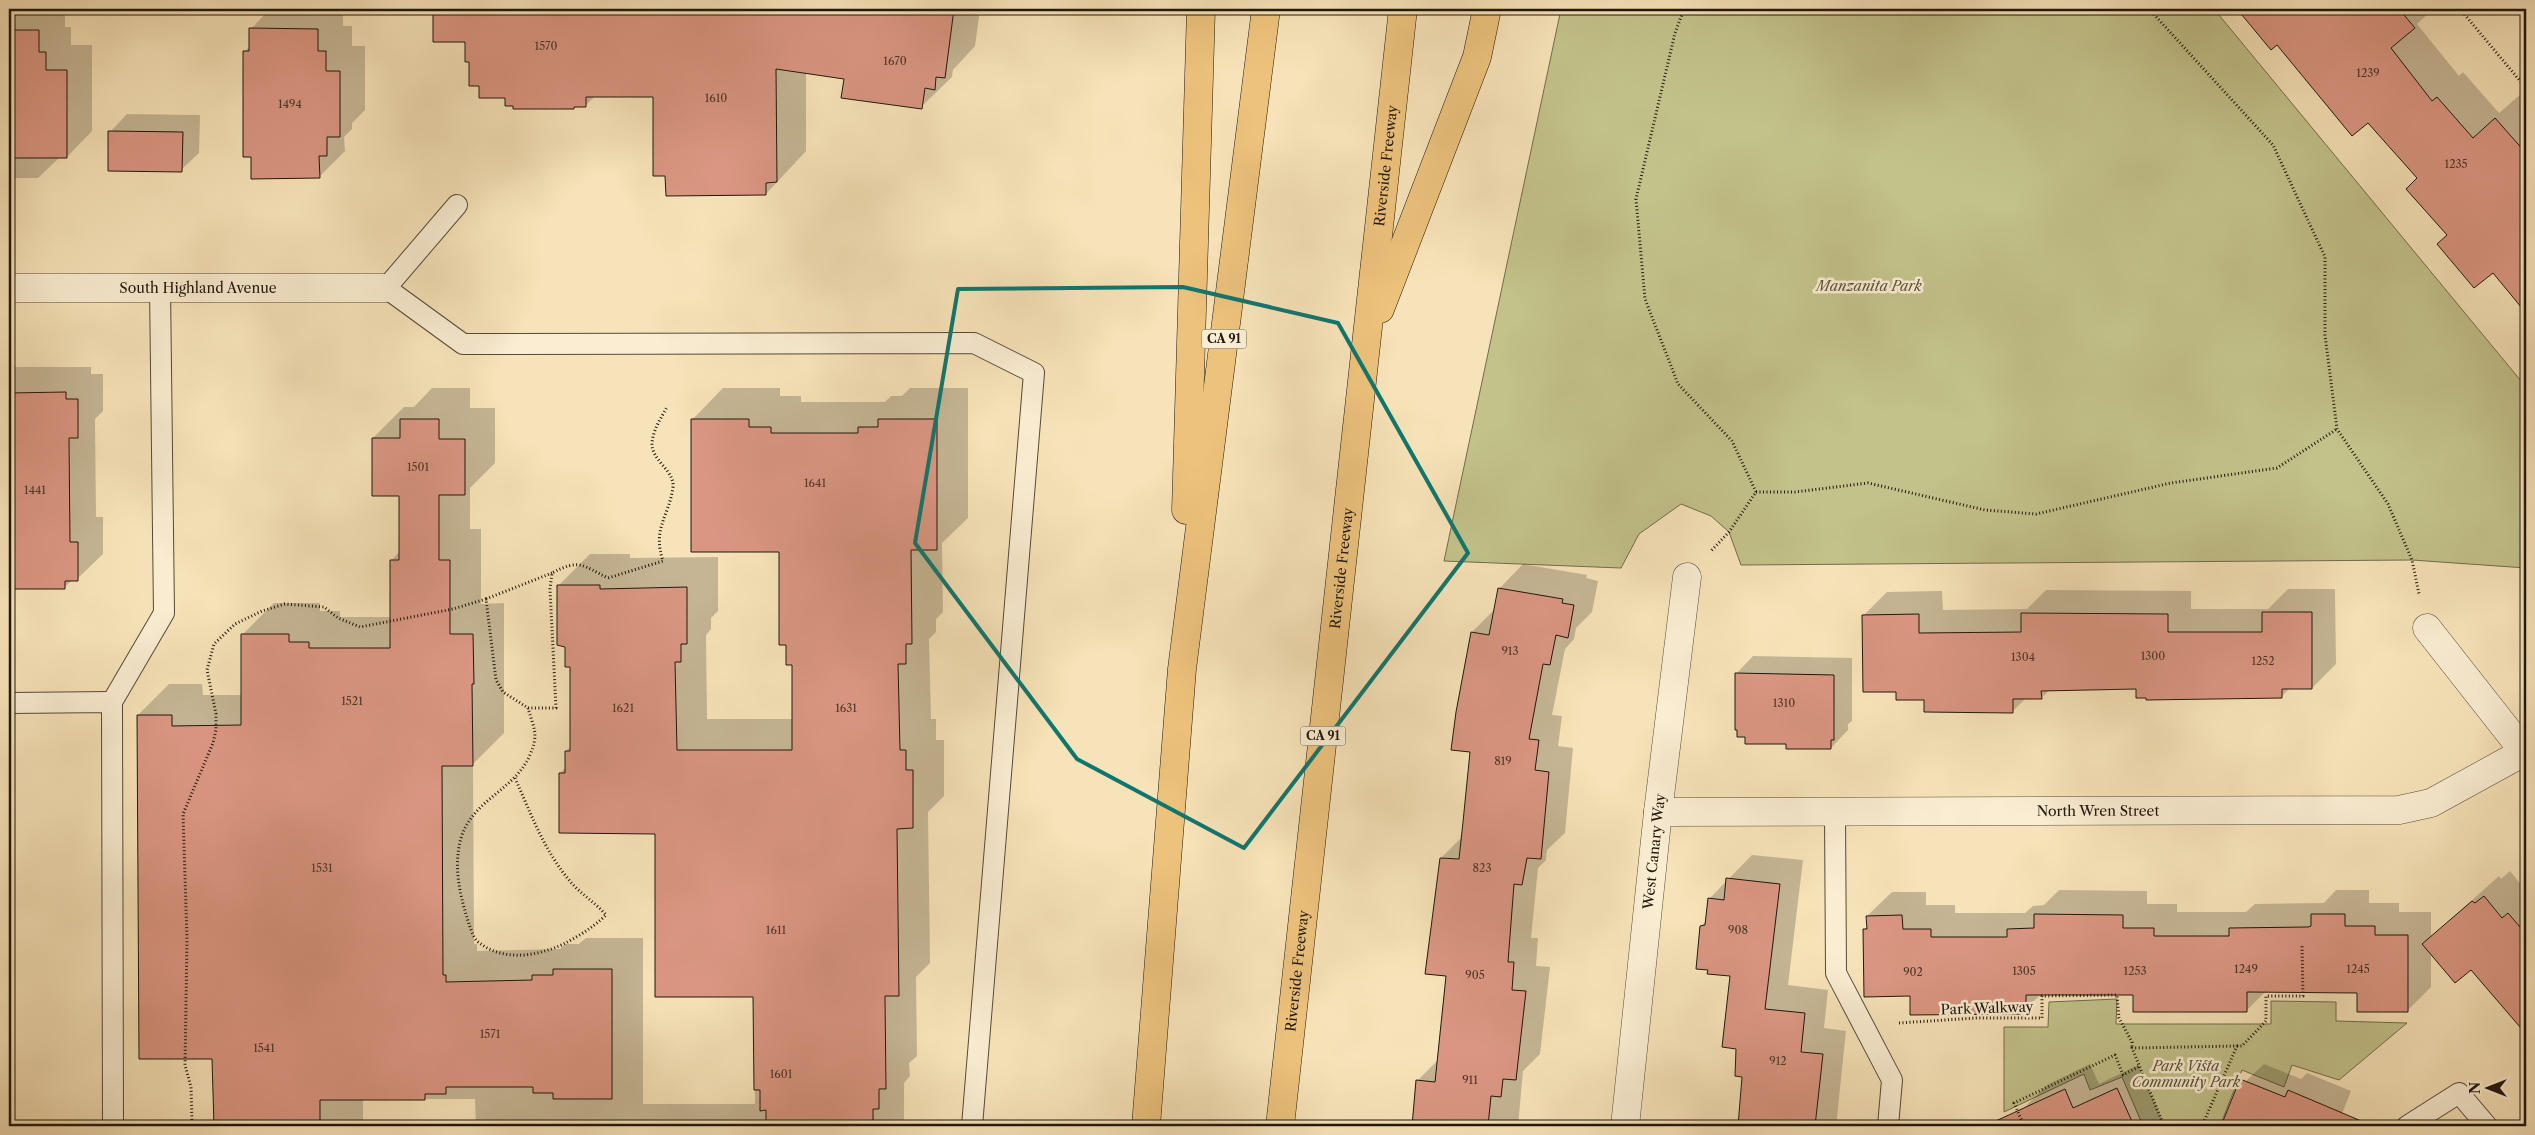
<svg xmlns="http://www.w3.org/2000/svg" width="2535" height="1135" viewBox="0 0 2535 1135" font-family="'Libre Caslon Text',serif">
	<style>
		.green { fill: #c3c28b; stroke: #726c4c }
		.shadow { fill: #0003 }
		.building { fill: #da9682; stroke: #20170d }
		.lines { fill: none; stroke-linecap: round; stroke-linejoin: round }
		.service-casing { stroke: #564a38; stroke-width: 22 }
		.minor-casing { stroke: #564a38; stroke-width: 29 }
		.motorway-casing { stroke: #20170d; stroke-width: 29 }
		.path { stroke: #20170d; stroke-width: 3; stroke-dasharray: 1 2.5; stroke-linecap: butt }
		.service { stroke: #faedd2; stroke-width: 20 }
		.minor { stroke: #faedd2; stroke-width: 28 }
		.motorway { stroke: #ecc27c; stroke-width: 28 }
		.marked { fill: none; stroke: #0f766e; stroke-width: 4; stroke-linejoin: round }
		.labels { text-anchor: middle; stroke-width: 5; stroke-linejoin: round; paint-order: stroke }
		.number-label { font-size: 11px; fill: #4e372a }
		.shield { fill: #faedd2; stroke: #615748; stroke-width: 1 }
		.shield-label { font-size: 12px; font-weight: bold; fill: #20170d }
		.street-label { font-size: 14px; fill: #20170d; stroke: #faedd2 }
		.park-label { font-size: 14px; font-style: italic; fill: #595339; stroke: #faedd2 }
	</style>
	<rect width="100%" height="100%" fill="#f7e3b9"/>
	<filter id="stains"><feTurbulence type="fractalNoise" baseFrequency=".004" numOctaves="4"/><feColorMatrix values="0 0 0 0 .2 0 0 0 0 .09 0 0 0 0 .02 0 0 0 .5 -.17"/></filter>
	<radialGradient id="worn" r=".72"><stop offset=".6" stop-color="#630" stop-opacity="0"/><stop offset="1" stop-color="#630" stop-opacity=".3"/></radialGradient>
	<g class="green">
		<polygon points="1561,9 2214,9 2526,387 2526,568 2412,560 1741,565 1729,532 1711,516 1681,504 1639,534 1621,568 1444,561"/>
		<polygon points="2117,999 2116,1024 2271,1024 2271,1001 2336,1002 2336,1021 2407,1023 2339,1080 2292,1065 2284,1087 2242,1070 2220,1126 2143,1126 2122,1077 2090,1090 2084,1074 2004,1112 2004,1027 2048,1027 2049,1002"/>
	</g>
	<g class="shadow">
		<polygon points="9,9 65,9 65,27 71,27 71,45 92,45 92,131 67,157 60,157 38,178 9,178"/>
		<polygon points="270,9 343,9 343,26 352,26 352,46 365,46 365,110 352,123 352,129 344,137 345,151 319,177 252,156 244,52 251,45 251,29"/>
		<polygon points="434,9 980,9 975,46 953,70 952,77 921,107 846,78 806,72 806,151 766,194 666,174 654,96 595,96 585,106 576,106 574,108 506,97 480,85 471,61 467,40 434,40"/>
		<polygon points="2239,9 2433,9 2417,24 2459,76 2463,72 2499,113 2521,94 2526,99 2526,311 2493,271 2448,235 2418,178 2369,122 2278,43 2271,48"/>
		<polygon points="127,114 200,115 199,153 181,170 110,132"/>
		<polygon points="12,367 91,367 91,374 103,374 103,411 95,419 96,517 103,517 103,554 77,579 72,580 65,587 9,588 9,371"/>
		<polygon points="432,388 470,388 470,408 495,408 495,463 470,488 470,529 481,529 481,604 504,603 504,733 473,764 474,944 477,944 477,951 560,949 565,944 579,944 586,938 643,938 643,1104 755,1104 754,996 656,832 560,773 566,767 566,751 571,746 571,666 566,646 558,586 590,554 630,554 630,558 718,557 718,611 711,618 711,629 706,635 707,719 793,719 793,664 781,551 692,420 723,388 780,388 780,396 801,396 801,402 885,402 891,396 902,396 910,388 968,388 968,518 942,543 943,612 936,619 936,632 929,639 931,719 936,719 936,740 944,740 944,796 928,812 930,963 916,977 917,1056 909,1063 910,1076 904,1083 904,1126 476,1126 475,1099 363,1099 363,1126 215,1126 214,1058 138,715 169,684 202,684 203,695 242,695 242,635 274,603 320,603 320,611 340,611 340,617 391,617 391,561 400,551 400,494 373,438 404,407 414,407"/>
		<polygon points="1523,564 1587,575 1586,578 1598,581 1592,612 1576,628 1574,639 1565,649 1552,715 1562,716 1558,746 1573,748 1565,833 1547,850 1546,860 1538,868 1531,938 1538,938 1536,966 1550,967 1540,1054 1523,1071 1518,1126 1412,1126 1417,1081 1439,1059 1447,975 1441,858 1462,837 1471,751 1472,632 1495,609 1499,589"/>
		<polygon points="2288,589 2335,589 2336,664 2312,688 2290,688 2281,697 2137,688 2050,690 2041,698 2026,698 2012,712 1925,699 1897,690 1863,616 1887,592 1942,591 1943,610 2027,609 2046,590 2191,591 2191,609 2268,609"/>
		<polygon points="1753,656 1852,658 1852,721 1848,724 1848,730 1831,748 1788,743 1736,674"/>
		<polygon points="1752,855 1803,860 1788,985 1828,990 1824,1028 1846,1031 1836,1126 1739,1126 1743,1076 1737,1048 1732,975 1709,969 1701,926 1706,921 1709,899"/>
		<polygon points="2510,871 2526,891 2526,1033 2471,968 2431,952 2431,987 2407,1011 2358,991 2266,991 2246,1011 2134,993 2043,993 2020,1013 1911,995 1864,930 1868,926 1867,916 1892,892 1926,892 1926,905 1955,905 1955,913 2025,913 2033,906 2044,905 2059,890 2147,891 2147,904 2177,904 2177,912 2246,912 2255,904 2324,903 2336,890 2369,890 2369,903 2399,903 2399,912 2431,912 2431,937 2499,876 2501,879"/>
		<polygon points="2090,1064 2099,1084 2138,1065 2165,1126 2029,1126 2022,1110 2047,1085"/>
		<polygon points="2264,1064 2301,1079 2307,1073 2351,1091 2337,1126 2227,1126 2246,1081"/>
	</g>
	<g class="building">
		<polygon points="433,9 772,9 772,11 954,9 945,78 936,77 935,90 925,88 922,109 841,98 844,79 776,69 777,182 766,183 766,195 666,196 665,176 653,176 653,97 586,97 586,107 574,107 574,109 513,109 513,106 505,106 505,98 479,98 479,86 469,86 469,62 465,62 465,42 433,42"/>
		<polygon points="2237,9 2399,9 2415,28 2391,48 2432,101 2437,97 2473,138 2495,118 2526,153 2526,313 2493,273 2474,288 2437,244 2447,235 2406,189 2417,178 2368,123 2352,136 2277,45 2271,50"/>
		<polygon points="249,28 318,29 318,51 326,51 326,71 340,71 340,137 327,137 327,156 319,156 320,178 251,179 251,157 243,157 243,51 249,51"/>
		<polygon points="9,30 39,30 39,52 46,52 46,70 67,70 67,158 9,158"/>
		<polygon points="108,131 183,132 182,172 108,171"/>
		<polygon points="66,392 66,399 78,399 78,438 69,438 70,542 78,542 78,581 65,581 65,589 9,589 9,393"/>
		<polygon points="400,419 439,419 439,439 465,439 465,495 439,495 439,560 450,560 450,634 473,634 474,684 472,684 473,766 442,766 443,975 446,975 446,982 532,980 532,975 553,975 553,969 612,969 612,1099 553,1099 553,1093 533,1093 533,1087 446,1087 446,1094 425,1094 425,1100 320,1100 320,1126 214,1126 212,1059 139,1059 137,715 172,715 172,726 241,725 241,634 289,634 289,642 309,642 309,648 390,648 390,560 399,560 399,496 372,496 372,438 400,438"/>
		<polygon points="691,419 749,419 749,427 771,427 771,433 858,433 858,427 878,427 878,419 937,419 937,550 911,550 912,644 906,644 906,664 898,664 900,750 906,750 906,770 913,770 913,828 897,829 899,996 885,996 886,1089 879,1089 879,1109 873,1109 873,1126 766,1126 766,1110 760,1111 760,1090 754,1090 753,997 655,997 655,834 559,833 559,773 565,773 565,751 570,751 570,667 565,667 565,647 557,645 557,585 600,585 600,589 687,587 687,644 681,644 681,662 675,662 677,750 792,750 792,665 786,665 786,645 779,645 779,552 691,552"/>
		<polygon points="1498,588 1563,599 1562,603 1574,605 1568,638 1556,635 1550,665 1543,664 1529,739 1539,740 1535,770 1549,772 1541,859 1527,858 1522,885 1514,884 1508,962 1514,962 1512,990 1526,991 1516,1080 1503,1079 1501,1097 1491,1096 1488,1126 1412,1126 1416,1080 1435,1082 1446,976 1425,974 1440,858 1459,859 1463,822 1470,752 1451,750 1456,712 1471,632 1489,635"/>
		<polygon points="2262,612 2312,612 2312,689 2282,689 2282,698 2146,700 2146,698 2136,698 2136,689 2041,691 2042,699 2013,699 2013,713 1924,712 1924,700 1896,700 1896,692 1863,692 1862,615 1919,614 1919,633 2021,632 2021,613 2168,614 2168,632 2262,632"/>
		<polygon points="1735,673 1834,675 1834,740 1831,740 1831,749 1786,749 1786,744 1745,744 1745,737 1737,737 1737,730 1735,730"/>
		<polygon points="1726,878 1780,884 1765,1009 1805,1013 1801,1052 1823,1054 1815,1126 1738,1126 1742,1077 1735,1076 1736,1049 1722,1047 1730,976 1707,974 1708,970 1696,969 1700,926 1705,925 1708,898 1724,900"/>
		<polygon points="2484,896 2502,918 2508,913 2526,934 2526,1034 2471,970 2455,983 2422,944 2472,901 2475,903"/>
		<polygon points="2034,914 2123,915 2123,928 2154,928 2154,936 2229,936 2229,928 2308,927 2311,926 2311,914 2345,914 2345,926 2375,926 2375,935 2408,935 2408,1012 2357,1012 2357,993 2247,992 2247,1012 2133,1012 2133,995 2026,995 2026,1012 2021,1012 2021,1014 1910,1015 1910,996 1864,997 1863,929 1867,929 1866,916 1902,915 1903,929 1931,929 1931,937 2007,937 2007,929 2034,928"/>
		<polygon points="2240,1079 2285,1097 2288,1090 2373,1126 2221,1126"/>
		<polygon points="2117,1088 2134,1126 1985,1126 2065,1089 2073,1108"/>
	</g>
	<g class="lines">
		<g class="service-casing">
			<g id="service">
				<polyline points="457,205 386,288 463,344 974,343 1034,373 972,1126"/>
				<polyline points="112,702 164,613 160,287"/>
				<polyline points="9,703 112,702 113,1126"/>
				<polyline points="1835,812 1836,973 1892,1080 1888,1126"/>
				<polyline points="2407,1126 2459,1093 2487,1126"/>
			</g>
		</g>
		<g class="minor-casing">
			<g id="minor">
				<path id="s1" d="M9 288H386"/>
				<polyline points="2427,628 2526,754"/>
				<path id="s2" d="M1658 812 2399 810 2431 803 2524 752"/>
				<path id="s3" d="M1625 1126 1658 812 1687 577"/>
			</g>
		</g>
		<g class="motorway-casing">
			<g id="motorway">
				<polyline points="1380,309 1477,57 1487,9"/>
				<polyline points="1186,510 1201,9"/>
				<polyline points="1146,1126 1182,669 1266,9"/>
				<path id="s4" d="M1280 1126 1403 9"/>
			</g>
		</g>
		<g class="path">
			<polyline points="1684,9 1675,33 1636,199 1645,299 1678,384 1732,441 1756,492 1729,532 1710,552"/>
			<polyline points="2149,9 2273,145 2325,257 2325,335 2337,429 2388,504 2412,560 2419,594"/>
			<polyline points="2460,9 2526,88"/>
			<polyline points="1756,492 1795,492 1868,483 1985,510 2036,514 2171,483 2277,468 2337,429"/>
			<polyline points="486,599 552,573"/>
			<path d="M515 778C531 814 544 850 569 880 579 893 595 902 606 915 593 928 566 945 548 950 524 958 497 958 477 941 473 937 471 929 469 924 460 896 453 867 461 838 473 799 515 790 530 755 539 734 534 729 528 708"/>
			<polyline points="1899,1023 1976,1018 2042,1018 2042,996 2117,995 2119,1018 2132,1042 2132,1048"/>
			<polyline points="2237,1046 2242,1046 2266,1021 2266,996 2303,996 2302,945"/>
			<path d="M189 1126 192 1121 191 1087 185 1065 187 939 183 814 213 743 216 730V714L207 670 214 644 235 624 262 611 285 604 324 607 338 618 360 627 453 609 486 599 496 680 503 692 528 708H556L550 589 552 573C580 558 583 566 608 578L663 561C652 528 669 517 673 487 675 471 651 460 652 443 653 430 661 418 667 407"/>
			<polyline points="2024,1126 2014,1103 2115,1055 2123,1075 2140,1066"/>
			<polyline points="2164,1126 2132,1048 2237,1046 2202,1126"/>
		</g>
		<use href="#service" class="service"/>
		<use href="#minor" class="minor"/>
		<use href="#motorway" class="motorway"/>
	</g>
	<path class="marked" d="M1183 287 1338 323 1468 553 1244 848 1077 759 915 543 958 289Z"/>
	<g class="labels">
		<g class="number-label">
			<text x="546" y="50">1570</text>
			<text x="895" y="65">1670</text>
			<text x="2368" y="77">1239</text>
			<text x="716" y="102">1610</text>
			<text x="290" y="108">1494</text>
			<text x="2456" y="168">1235</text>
			<text x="418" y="471">1501</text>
			<text x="815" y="487">1641</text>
			<text x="35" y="494">1441</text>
			<text x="1510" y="655">913</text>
			<text x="2153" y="660">1300</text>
			<text x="2023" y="661">1304</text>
			<text x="2263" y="665">1252</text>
			<text x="352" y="705">1521</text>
			<text x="1784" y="707">1310</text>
			<text x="623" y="712">1621</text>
			<text x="846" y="712">1631</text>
			<text x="1503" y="765">819</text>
			<text x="322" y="872">1531</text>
			<text x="1482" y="872">823</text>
			<text x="776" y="934">1611</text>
			<text x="1738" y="934">908</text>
			<text x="2246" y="973">1249</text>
			<text x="2358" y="973">1245</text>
			<text x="2024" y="975">1305</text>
			<text x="2135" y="975">1253</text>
			<text x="1913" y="976">902</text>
			<text x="1475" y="979">905</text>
			<text x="490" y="1038">1571</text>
			<text x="264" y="1052">1541</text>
			<text x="1778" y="1065">912</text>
			<text x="781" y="1078">1601</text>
			<text x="1470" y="1084">911</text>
		</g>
		<g class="shield">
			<rect x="1201.5" y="329.5" width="45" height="19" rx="4"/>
			<rect x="1300.5" y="726.5" width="45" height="19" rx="4"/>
		</g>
		<g class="shield-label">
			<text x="1224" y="343">CA 91</text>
			<text x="1323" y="740">CA 91</text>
		</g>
		<g class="street-label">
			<text dy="5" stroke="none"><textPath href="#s4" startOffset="966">Riverside Freeway</textPath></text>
			<text dy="5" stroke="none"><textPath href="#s1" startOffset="189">South Highland Avenue</textPath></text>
			<text dy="5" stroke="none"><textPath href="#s4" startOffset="561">Riverside Freeway</textPath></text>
			<text dy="5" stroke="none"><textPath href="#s2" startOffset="440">North Wren Street</textPath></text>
			<text dy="5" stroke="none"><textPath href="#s3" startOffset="276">West Canary Way</textPath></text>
			<text dy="5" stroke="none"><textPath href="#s4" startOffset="156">Riverside Freeway</textPath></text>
			<text transform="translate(1987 1008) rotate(-2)" y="5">Park Walkway</text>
		</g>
		<g class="park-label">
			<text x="1869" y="291">Manzanita Park</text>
			<text x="2186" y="1071">Park Vista<tspan x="2186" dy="16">Community Park</tspan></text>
		</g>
	</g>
	<rect width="2535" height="1135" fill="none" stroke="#f7e3b9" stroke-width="30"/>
	<rect x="10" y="10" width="2515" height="1115" fill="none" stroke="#20170d" stroke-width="2.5"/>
	<rect x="15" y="15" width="2505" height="1105" fill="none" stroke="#20170d"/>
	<g transform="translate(2488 1088) rotate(270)" stroke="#faedd2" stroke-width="4" paint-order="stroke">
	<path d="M0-4L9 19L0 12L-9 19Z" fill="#20170d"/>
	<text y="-8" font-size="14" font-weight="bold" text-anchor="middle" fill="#20170d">N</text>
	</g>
	<rect width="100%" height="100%" filter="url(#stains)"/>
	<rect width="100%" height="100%" fill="url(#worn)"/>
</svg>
